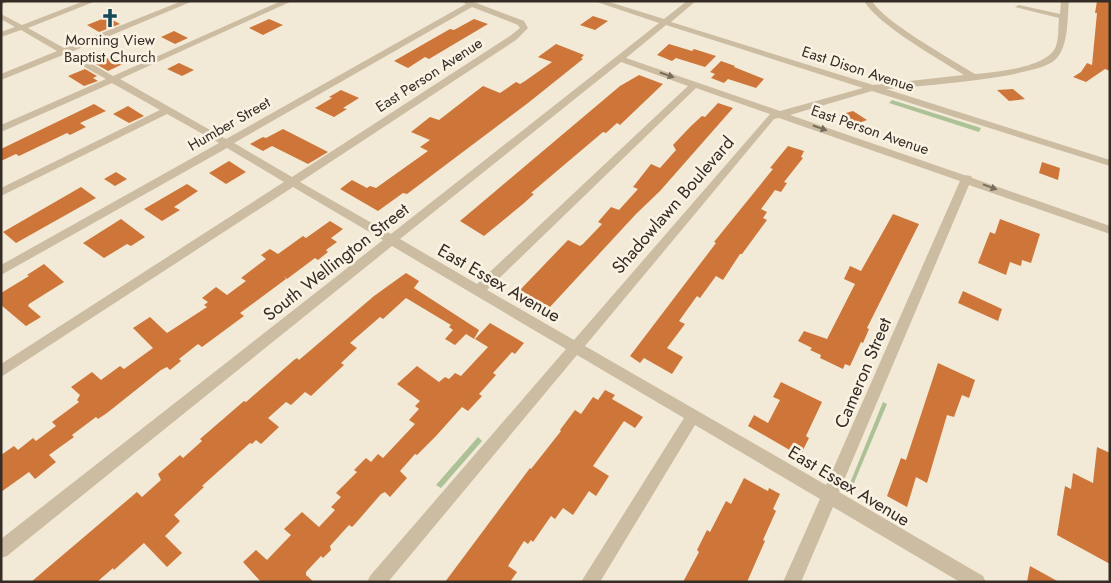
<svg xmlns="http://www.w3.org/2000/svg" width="1111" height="583" viewBox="0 0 1111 583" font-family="Jost,sans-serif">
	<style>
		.green { fill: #acc296 }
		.building { fill: #ce7639 }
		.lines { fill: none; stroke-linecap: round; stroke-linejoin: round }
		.minor { fill: #cbbca2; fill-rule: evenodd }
		.oneway { fill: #786d5d }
		.labels { text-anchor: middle; stroke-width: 5; stroke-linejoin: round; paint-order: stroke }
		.far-poi-label { font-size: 15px; fill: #352d25; stroke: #faf3e3 }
		.far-street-label { font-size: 15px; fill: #352d25; stroke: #faf3e3 }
		.street-label { font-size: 18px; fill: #352d25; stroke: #faf3e3 }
	</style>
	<rect width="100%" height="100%" fill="#f2ead6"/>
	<g class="green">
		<polygon points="892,100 981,128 979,132 889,103"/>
		<polygon points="883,402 887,404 851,490 848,488"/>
		<polygon points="478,437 482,441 441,488 436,485"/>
	</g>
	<g class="building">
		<polygon points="1097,1 1110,2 1110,71 1105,69 1086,82 1073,77 1081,72 1087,63 1092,65 1097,13 1095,13"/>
		<polygon points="593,16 608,21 595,30 580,25"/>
		<polygon points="107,17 120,24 99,32 87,25"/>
		<polygon points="269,19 283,25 263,35 249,28"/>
		<polygon points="474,19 488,24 429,59 425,57 408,68 394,61 450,29 454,30"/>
		<polygon points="174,31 188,38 175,44 161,37"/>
		<polygon points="556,44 579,53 584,55 581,58 583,59 528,103 407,194 403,193 378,211 340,189 352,180 367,188 370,186 376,188 428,151 420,147 430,140 411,132 430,117 439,120 483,86 500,93 516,82 520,84 525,81 552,62 538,57"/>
		<polygon points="669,44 692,51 694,49 716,56 705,67 676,58 672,61 657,55"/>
		<polygon points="112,56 125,63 108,71 96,64"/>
		<polygon points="721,61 735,66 734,67 764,79 756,88 728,79 724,83 711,78 715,74 710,72"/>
		<polygon points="179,63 194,70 182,76 167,69"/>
		<polygon points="85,69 97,76 93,78 98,81 84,86 68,76"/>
		<polygon points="639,75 663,84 620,125 617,123 606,133 603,132 531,193 534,194 523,204 484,236 460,221 620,86"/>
		<polygon points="1013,89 1025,99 1009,101 997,90"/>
		<polygon points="341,90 359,98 343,108 347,109 334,117 315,108 332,98 329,97"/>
		<polygon points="718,103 733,108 660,191 636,214 550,307 520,290 568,240 580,246 583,244 602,224 598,222 611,207 619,210 638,189 633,187 651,164 660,168 676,150 673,145 691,126 702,116 705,117"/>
		<polygon points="94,104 106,111 80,123 86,127 70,135 67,133 19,156 16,154 1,161 1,149"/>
		<polygon points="128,106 144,116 129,123 113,114"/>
		<polygon points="853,111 867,120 853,125 839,115"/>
		<polygon points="283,129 328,152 308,164 272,146 263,151 250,144 263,137 266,138"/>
		<polygon points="788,146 804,151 801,157 803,158 784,182 787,183 781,192 775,190 761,209 767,212 763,218 767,220 742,254 740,254 723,280 716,276 700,298 697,296 679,321 685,324 667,348 683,357 672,374 644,358 640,363 630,356 716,243 714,242 773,169 770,168"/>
		<polygon points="229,161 246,172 226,184 209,173"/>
		<polygon points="1042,162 1060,168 1058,180 1039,173"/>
		<polygon points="116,172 127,179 115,186 104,179"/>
		<polygon points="187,184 198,191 174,207 180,210 162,221 144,209"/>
		<polygon points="81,187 96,198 16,243 3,232"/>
		<polygon points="893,214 919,224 867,328 869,329 863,343 861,342 850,366 845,364 843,369 820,358 821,355 810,350 812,348 798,341 804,331 827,339 855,284 844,279 850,266 861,271"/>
		<polygon points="121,219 145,237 131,246 127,244 104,258 83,243"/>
		<polygon points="1000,219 1040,234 1031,263 1022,260 1021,266 1010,262 1006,275 978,263 990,232 995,234"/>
		<polygon points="330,221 343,229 331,238 337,242 326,250 328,252 318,260 315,258 287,279 284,276 286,279 240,313 244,316 202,347 198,344 179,359 181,361 170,370 167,367 161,370 107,413 98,419 96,417 72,435 74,437 49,455 56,462 35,479 29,472 1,492 1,455 14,446 18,450 33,438 36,441 56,426 52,422 79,402 77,400 80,395 71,387 92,372 101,380 120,366 124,369 153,348 133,328 150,317 167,333 207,307 204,305 208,302 202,298 216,287 227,295 246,281 241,278 266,259 261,255 270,249 278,254 303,236 306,238"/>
		<polygon points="44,264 64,282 29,304 28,306 41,317 26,326 1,305 1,293 29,276 27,275"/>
		<polygon points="406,273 419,281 414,288 479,330 474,339 466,334 455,345 445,339 453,330 449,327 451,325 406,298 383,319 380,317 350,343 357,348 341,363 344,365 311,396 305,392 291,405 286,402 268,418 279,427 261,444 256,440 252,444 250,443 202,486 204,487 174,515 180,521 165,536 182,553 167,567 144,543 114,570 113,568 97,582 31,582 137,492 142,497 161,480 158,474 180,455 183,458 202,441 200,439 244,401 246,402 294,360 297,358 299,360 374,296"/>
		<polygon points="963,291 1002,309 998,321 958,303"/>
		<polygon points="490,323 524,343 515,354 512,352 493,373 496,375 479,394 482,396 468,411 462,407 436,436 417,455 415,454 400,471 407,478 390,497 385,492 381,494 355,524 352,527 349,525 330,546 331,550 323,558 321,556 306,572 306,575 314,582 261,582 243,562 256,550 267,560 291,535 284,529 302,512 319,527 335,510 331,507 341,497 336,493 357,472 354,470 366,458 371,462 378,454 383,458 415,424 409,420 419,409 415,406 420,401 397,384 417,366 439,382 445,377 449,379 455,373 461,376 488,347 475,339"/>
		<polygon points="938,363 975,380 969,398 962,395 954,417 947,415 927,483 916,477 907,507 887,496 901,458 906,460"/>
		<polygon points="781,382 822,402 806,436 809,438 800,456 748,426 754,415 768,423 780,400 773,397"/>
		<polygon points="605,390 615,395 612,399 643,417 635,428 624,421 593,466 609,476 596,496 589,491 573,515 563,508 555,519 551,516 533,542 531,540 528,544 524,541 508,566 517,572 510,582 445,582 530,468 531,469 561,431 560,430 575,410 581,414 593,397 598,400"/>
		<polygon points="1097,447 1110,453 1110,564 1057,535 1065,486 1071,489 1073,473 1093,483"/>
		<polygon points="744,478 764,489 768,491 769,488 780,494 773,509 776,511 763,540 765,541 747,582 683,582 699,552 697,550 707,530 710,532 726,501 731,504"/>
		<polygon points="1030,566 1059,582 1027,582"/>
	</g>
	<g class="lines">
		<g class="minor">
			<polygon points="1,1 9,1 1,5"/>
			<path d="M84 1H96L28 28 64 48 182 1H193L71 52 113 76 281 1H292L120 79 226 139 466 4 460 1H471L524 21 528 28 516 40 300 182 391 234 659 23 594 1H606L664 19 687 1H696L671 22 873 85 964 75C939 59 878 25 864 1H872C884 22 951 59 975 74 995 72 1048 68 1056 46 1059 38 1058 27 1059 18L1015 7 1019 5 1060 14 1061 1H1069C1067 19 1069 47 1055 60 1035 78 917 86 886 89L1110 160V166L872 91 790 115 964 175 971 176 972 178 1110 226V234L969 185 839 492 983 576 986 582H960L833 507 801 582H783L820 499 695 425 600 582H581L684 418 577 355 388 582H367L370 576 566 349 392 246 7 556 1 558V539L383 240 293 187 1 377V364L284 182 227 148 1 275V265L219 143 167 114 1 196V188L160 110 112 83 1 132V125L106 79 63 55 1 80V74L57 51 21 30 1 37V32L15 27 1 19V14L22 25ZM472 7 518 25 520 28 510 36 292 177 234 143ZM666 25 863 88 780 111 626 58ZM621 62 688 86 477 284 400 239ZM696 88 770 114 574 340 487 290ZM779 118 960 181 826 485 585 346 774 119Z"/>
		</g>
	</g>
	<defs><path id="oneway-solid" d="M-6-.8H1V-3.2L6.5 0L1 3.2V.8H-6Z" transform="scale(1.25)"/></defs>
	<g class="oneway">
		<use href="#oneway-solid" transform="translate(667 75) rotate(19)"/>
		<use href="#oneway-solid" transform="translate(820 128) rotate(19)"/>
		<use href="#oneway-solid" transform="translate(990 187) rotate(20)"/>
	</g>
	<defs>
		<g id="church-bare" transform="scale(1.5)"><path d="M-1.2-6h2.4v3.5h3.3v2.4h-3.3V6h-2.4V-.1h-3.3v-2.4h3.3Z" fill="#184959" stroke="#faf3e3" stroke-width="2.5" paint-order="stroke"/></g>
	</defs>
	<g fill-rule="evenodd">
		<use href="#church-bare" x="110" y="18"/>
	</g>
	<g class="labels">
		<g class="far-poi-label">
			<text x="110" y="45">Morning View<tspan x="110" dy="17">Baptist Church</tspan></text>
		</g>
		<g class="far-street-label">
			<text transform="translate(858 69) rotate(18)" y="5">East Dison Avenue</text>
			<text transform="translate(429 75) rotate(-33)" y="5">East Person Avenue</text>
			<text transform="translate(229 124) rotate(-30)" y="5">Humber Street</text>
			<text transform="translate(870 130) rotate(19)" y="5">East Person Avenue</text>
		</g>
		<g class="street-label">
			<text transform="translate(673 205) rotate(-49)" y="6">Shadowlawn Boulevard</text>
			<text transform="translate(336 262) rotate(-38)" y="6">South Wellington Street</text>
			<text transform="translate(499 283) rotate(30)" y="6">East Essex Avenue</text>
			<text transform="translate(863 373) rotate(-67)" y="6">Cameron Street</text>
			<text transform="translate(849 486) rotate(31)" y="6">East Essex Avenue</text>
		</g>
	</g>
	<rect width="1111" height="583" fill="none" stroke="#352d25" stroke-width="5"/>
</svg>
